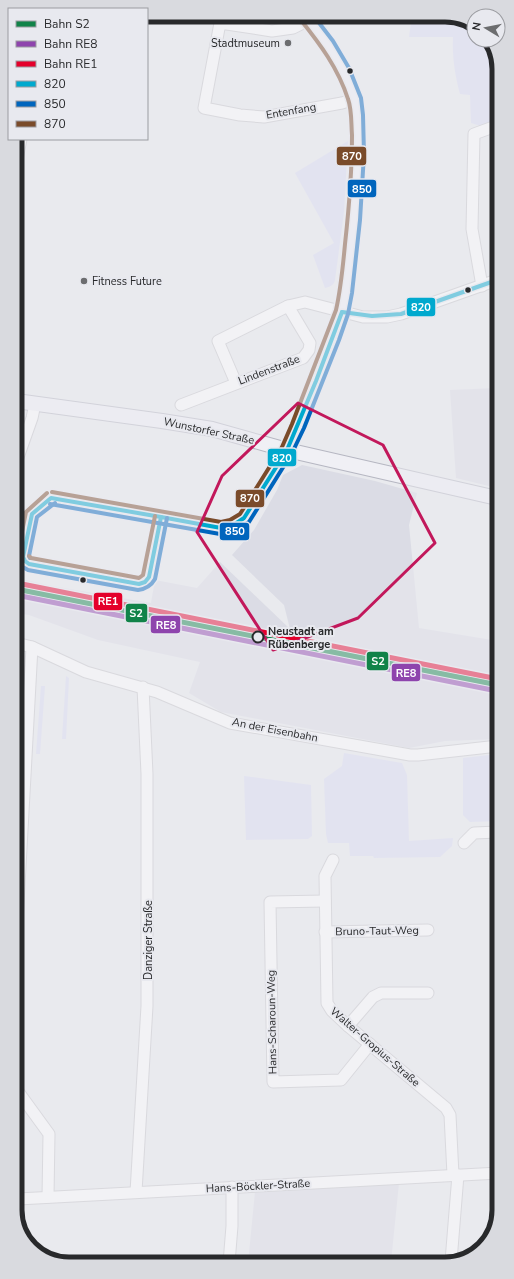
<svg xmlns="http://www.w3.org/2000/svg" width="514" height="1279" font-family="'Nunito Sans',sans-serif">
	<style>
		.built { fill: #dbdce5 }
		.green { fill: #dadcf2 }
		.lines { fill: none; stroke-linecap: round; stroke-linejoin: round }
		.minor-casing { stroke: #c6c6c9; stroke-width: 13 }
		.major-casing { stroke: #b6b7c2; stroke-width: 16 }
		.minor { stroke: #fcfcfc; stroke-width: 11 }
		.major { stroke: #f0f0f5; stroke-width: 14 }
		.bus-1-casing { stroke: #e8e9ef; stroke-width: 7 }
		.bus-2-casing { stroke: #e8e9ef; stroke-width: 7 }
		.bus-3-casing { stroke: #e8e9ef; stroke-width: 7 }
		.bus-1 { stroke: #00a9ce; stroke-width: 4 }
		.bus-2 { stroke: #0065bd; stroke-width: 4 }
		.bus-3 { stroke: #7a4b2a; stroke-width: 4 }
		.rail-1-casing { stroke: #e8e9ef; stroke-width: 8 }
		.rail-2-casing { stroke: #e8e9ef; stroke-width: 8 }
		.rail-3-casing { stroke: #e8e9ef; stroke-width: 8 }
		.rail-1 { stroke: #118349; stroke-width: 5 }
		.rail-2 { stroke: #8e44ad; stroke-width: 5 }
		.rail-3 { stroke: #e4002b; stroke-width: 5 }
		.marked { fill: none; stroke: #c2185b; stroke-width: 3; stroke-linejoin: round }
		.poi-dot { fill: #6c6d6f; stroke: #e8e9ef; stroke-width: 1.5 }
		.bus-dot { fill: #28292b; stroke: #e8e9ef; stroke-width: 1.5 }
		.stop-dot { fill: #e8e9ef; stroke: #28292b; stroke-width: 2 }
		.labels { text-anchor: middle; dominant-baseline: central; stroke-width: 4; stroke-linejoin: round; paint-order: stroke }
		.poi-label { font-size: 11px; fill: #28292b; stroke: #e8e9ef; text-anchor: end }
		.street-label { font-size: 11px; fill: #28292b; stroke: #e8e9ef }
		.stop-label { font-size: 11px; font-weight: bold; fill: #28292b; stroke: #e8e9ef; text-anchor: start }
		.rim { fill: none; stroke: #28292b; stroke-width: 5 }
		.line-badge { stroke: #e8e9ef; stroke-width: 1.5 }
		.badge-label { font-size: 11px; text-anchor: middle; font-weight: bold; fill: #fff }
	</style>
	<rect width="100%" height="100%" fill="#e9eaee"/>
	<g class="built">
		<path d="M 497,388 L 497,488 L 456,478 L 450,390 Z"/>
		<path d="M 302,465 L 375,481 L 417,493 L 409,525 L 419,628 L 498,641 L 498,739 L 445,741 L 409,748 L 221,712 L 189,693 L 200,662 L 98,640 L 29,615 L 16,613 L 16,578 L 52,586 L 151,603 L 155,580 L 197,588 L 220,562 L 290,629 L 284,605 L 232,555 L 254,530 L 277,490 L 283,475 Z"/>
		<path d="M 399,1183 L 391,1262 L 248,1263 L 255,1192 Z"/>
	</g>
	<g class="green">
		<path d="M 412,15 L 449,15 L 474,25 L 474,40 L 488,40 L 496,52 L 496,122 L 484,127 L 471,123 L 470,95 L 460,94 C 455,75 452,57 453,37 L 409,37 Z"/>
		<path d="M 348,141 L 344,212 L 335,280 C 334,285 330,287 325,288 L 313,255 L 334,243 L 295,173 Z"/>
		<path d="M 66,676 L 69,678 L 66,739 L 62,739 Z"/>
		<path d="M 41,686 L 45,686 L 40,754 L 36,754 Z"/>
		<path d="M 344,753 L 402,763 L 407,775 L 409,841 L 453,838 L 452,846 L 440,857 L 374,858 L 373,856 L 350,856 L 349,843 L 328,843 L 326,834 L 324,779 L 342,766 Z"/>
		<path d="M 498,754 L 498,821 L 470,822 L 463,815 L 463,758 Z"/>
		<path d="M 244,776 L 311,785 L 312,836 L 308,839 L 246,840 Z"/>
	</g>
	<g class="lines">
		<g class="minor-casing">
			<g id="minor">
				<path d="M 309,20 L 293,28 L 272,31 L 220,23 L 204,108 L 240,115 L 264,117 L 342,103 L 355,99"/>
				<path d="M 15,170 L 21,139"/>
				<path d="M 482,286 L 472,229 L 474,134 L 496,126"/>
				<path d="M 236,383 L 218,341 L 288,306 L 305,302 L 363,317 L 387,317 L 401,314 L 497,280"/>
				<path d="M 181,405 L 303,358 L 309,350 L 310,343 L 288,306"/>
				<path d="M 16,463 L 32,418 L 35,404"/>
				<path d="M 185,522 L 221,528 L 229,527 L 241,521 L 255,502 L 287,450"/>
				<path d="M 16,643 L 32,647 L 86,672 L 157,692 L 230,723 L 410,755 L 418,755 L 498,746"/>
				<path d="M 464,843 L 474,833 L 498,832"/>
				<path d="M 333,860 L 325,876 L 327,1003 L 332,1011 L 348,1026 L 446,1108 L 450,1115 L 453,1175"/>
				<path d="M 325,901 L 270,902 L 273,1082 L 341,1080 L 370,1044"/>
				<path d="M 17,922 L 32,647"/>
				<path d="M 325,932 L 428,930"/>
				<path d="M 348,1026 L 373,997 L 381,993 L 428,993"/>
				<path d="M 17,1090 L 49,1134 L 48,1197"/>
				<path d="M 136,1192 L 147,1006 L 147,774 L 143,687"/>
				<path d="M 18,1199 L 499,1173"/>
				<path d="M 451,1261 L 458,1175"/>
				<path d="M 229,1263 L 232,1226 L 232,1187"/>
			</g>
		</g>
		<g class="major-casing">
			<g id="major">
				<path d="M 16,401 L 162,421 L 212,429 L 287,450 L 497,498"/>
				<path d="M 287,450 L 316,381 L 342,312 L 352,234 L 358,154 L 357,115 L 355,99 L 344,71 L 328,45 L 305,15"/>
			</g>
		</g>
		<use href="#minor" class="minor"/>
		<use href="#major" class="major"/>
		<g class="bus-1-casing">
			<g id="bus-1">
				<path d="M 342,312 L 372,316 L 401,314 L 497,280"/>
				<path d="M 51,498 L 161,517 L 149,577 L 145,582 L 139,584 L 29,564 L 25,561 L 23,557 L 32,514 Z"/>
				<path d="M 161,517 L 221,528 L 232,526 L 244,518 L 287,450 L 316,381 L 342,312"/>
			</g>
		</g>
		<g class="bus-2-casing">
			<g id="bus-2">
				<path d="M 50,504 L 220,534 L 234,532 L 249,522 L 292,453 L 304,428 L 339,340 L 348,314 L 352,293 L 360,220 L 364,154 L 363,115 L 361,98 L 349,68 L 333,41 L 313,15"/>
				<path d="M 30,558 L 29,556 L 37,517 L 55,503"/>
				<path d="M 21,566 L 28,570 L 138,590 C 146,589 151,586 155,579 L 167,518"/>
			</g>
		</g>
		<g class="bus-3-casing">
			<g id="bus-3">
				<path d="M 52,492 L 221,522 L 230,520 L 240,514 L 282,447 L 292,424 L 336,310 C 341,288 343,266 345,244 C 349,208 352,171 352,135 C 351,123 352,110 348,99 C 338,68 320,44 300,19"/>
				<path d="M 29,556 L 31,558 L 139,578 L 143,575 L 155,516"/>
				<path d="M 20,564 L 17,556 L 26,512 L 47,493"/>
			</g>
		</g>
		<use href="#bus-1" class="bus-1"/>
		<use href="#bus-2" class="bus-2"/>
		<use href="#bus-3" class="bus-3"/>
		<g class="rail-1-casing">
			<path id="rail-1" d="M 16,589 L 498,685"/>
		</g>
		<g class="rail-2-casing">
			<path id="rail-2" d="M 16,595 L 497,691"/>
		</g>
		<g class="rail-3-casing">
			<path id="rail-3" d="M 17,583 L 498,679"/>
		</g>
		<use href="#rail-1" class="rail-1"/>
		<use href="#rail-2" class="rail-2"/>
		<use href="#rail-3" class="rail-3"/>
	</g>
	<path d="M0 0H514V1279H0ZM 298,403 L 383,445 L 435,543 L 358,618 L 273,650 L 197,532 L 222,476 Z" fill="#e9eaee" fill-opacity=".55" fill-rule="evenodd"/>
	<path class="marked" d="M 298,403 L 383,445 L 435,543 L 358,618 L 273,650 L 197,532 L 222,476 Z"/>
	<g class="poi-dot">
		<circle cx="288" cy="43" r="4"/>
		<circle cx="84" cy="281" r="4"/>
	</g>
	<g class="bus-dot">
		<circle cx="350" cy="71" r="3.5"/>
		<circle cx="468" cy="290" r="3.5"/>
		<circle cx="83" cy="580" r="3.5"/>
	</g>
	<circle class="stop-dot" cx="258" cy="637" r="5.5"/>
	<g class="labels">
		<g class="poi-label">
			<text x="280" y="43">Stadtmuseum</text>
			<text x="92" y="281" text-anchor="start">Fitness Future</text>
		</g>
		<g class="street-label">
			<text transform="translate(291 111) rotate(-10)">Entenfang</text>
			<text transform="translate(269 370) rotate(-21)">Lindenstraße</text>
			<text transform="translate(209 431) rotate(12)">Wunstorfer Straße</text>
			<text transform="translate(275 730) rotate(11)">An der Eisenbahn</text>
			<text transform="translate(377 931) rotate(-1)">Bruno-Taut-Weg</text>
			<text transform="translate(148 940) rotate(-90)">Danziger Straße</text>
			<text transform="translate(272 1022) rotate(-91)">Hans-Scharoun-Weg</text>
			<text transform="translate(375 1047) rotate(41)">Walter-Gropius-Straße</text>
			<text transform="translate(258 1186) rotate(-3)">Hans-Böckler-Straße</text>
		</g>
		<g class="stop-label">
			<text x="268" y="631">Neustadt am<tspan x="268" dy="13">Rübenberge</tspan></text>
		</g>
	</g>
	<path d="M0 0H514V1279H0ZM69 22H445A47 47 0 0 1 492 69V1210A47 47 0 0 1 445 1257H69A47 47 0 0 1 22 1210V69A47 47 0 0 1 69 22Z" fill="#d9dadf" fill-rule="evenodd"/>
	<path class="rim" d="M69 22H445A47 47 0 0 1 492 69V1210A47 47 0 0 1 445 1257H69A47 47 0 0 1 22 1210V69A47 47 0 0 1 69 22Z"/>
	<g class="line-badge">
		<rect x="336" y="146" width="31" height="20" rx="4" fill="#7a4b2a"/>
		<rect x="347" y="179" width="30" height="19" rx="4" fill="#0065bd"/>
		<rect x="406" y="297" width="30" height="20" rx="4" fill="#00a9ce"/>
		<rect x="267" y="448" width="30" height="19" rx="4" fill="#00a9ce"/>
		<rect x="235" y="489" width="30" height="19" rx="4" fill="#7a4b2a"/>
		<rect x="219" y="522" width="31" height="19" rx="4" fill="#0065bd"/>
		<rect x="93" y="592" width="30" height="19" rx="4" fill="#e4002b"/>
		<rect x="125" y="603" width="23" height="20" rx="4" fill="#118349"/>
		<rect x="150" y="615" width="31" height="19" rx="4" fill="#8e44ad"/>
		<rect x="366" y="651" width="23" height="20" rx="4" fill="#118349"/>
		<rect x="391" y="663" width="30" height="19" rx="4" fill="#8e44ad"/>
	</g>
	<g class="badge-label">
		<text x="352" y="160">870</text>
		<text x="362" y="193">850</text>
		<text x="421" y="311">820</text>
		<text x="282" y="462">820</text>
		<text x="250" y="502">870</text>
		<text x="235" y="535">850</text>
		<text x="108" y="605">RE1</text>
		<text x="136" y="617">S2</text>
		<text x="166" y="629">RE8</text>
		<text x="378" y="665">S2</text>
		<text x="406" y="677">RE8</text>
	</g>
	<rect x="8" y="8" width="140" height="132" fill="#e8e9ef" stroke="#9b9ca1"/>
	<rect x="16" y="21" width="20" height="6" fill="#118349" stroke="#9b9ca1"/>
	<text x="44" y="28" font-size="12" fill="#28292b">Bahn S2</text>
	<rect x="16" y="41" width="20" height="6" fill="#8e44ad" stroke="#9b9ca1"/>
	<text x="44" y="48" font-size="12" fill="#28292b">Bahn RE8</text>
	<rect x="16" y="61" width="20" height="6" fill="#e4002b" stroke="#9b9ca1"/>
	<text x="44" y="68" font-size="12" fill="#28292b">Bahn RE1</text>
	<rect x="16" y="81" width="20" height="6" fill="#00a9ce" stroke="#9b9ca1"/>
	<text x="44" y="88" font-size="12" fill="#28292b">820</text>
	<rect x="16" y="101" width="20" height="6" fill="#0065bd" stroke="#9b9ca1"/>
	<text x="44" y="108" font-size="12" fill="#28292b">850</text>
	<rect x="16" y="121" width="20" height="6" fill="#7a4b2a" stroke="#9b9ca1"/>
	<text x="44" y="128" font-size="12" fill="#28292b">870</text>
	<g transform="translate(486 28) rotate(280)"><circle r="19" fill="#e8e9ef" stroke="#9b9ca1"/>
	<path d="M0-3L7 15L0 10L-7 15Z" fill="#6c6d6f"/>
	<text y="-6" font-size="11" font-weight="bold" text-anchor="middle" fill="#28292b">N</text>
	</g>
</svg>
